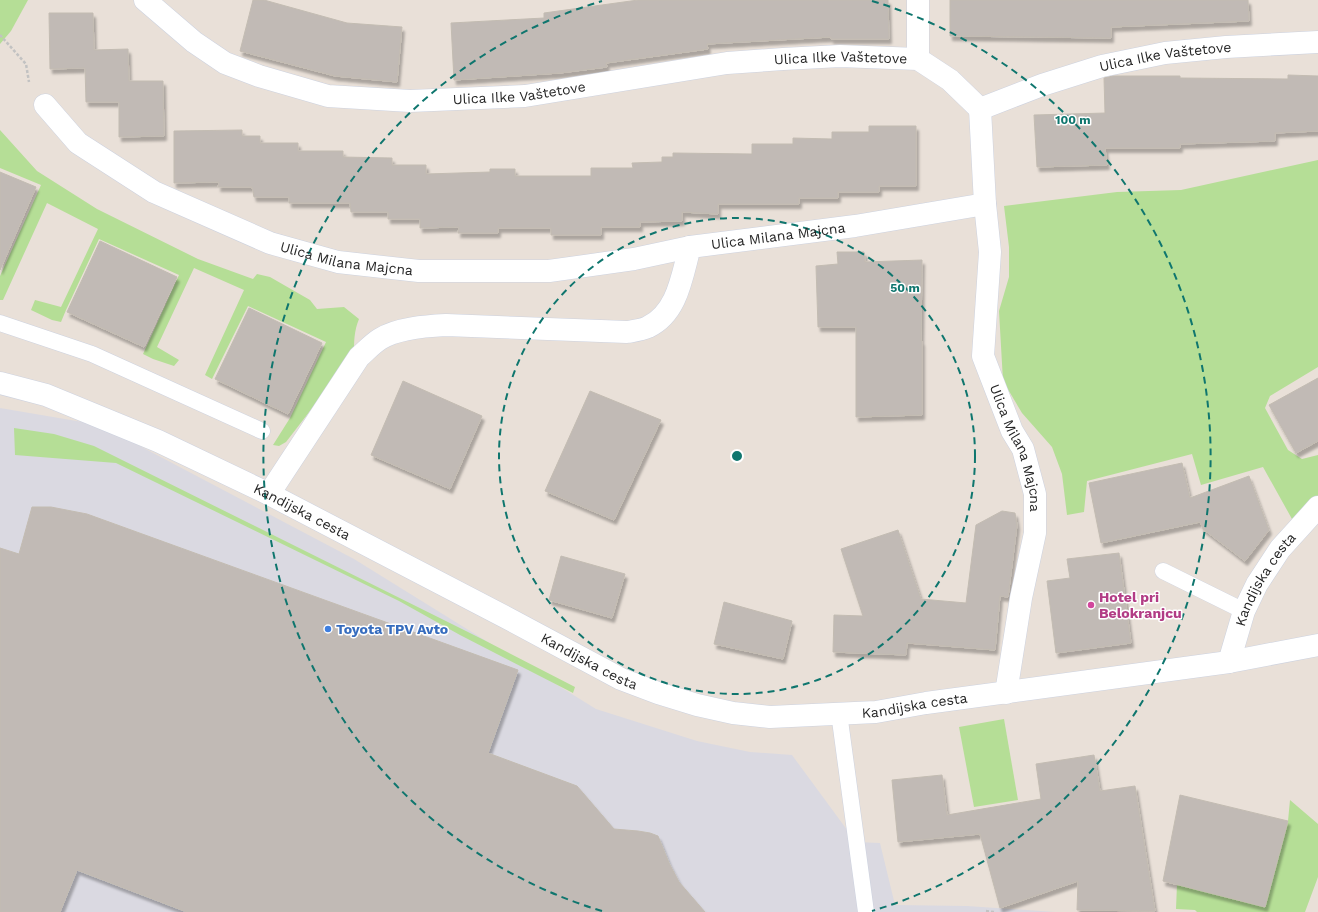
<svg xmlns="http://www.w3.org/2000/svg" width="1318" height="912" font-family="'Work Sans',sans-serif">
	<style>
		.industrial { fill: #dad9e1 }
		.green { fill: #b5de96 }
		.building { fill: #c1bab5; stroke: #c3bcb2; filter: url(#shadow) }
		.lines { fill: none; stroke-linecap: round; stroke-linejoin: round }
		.service-casing { stroke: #cdd2df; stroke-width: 17 }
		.minor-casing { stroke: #cdd2df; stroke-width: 23 }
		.secondary-casing { stroke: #cdd2df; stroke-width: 23 }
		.path { stroke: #c2c2c2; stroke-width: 2.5; stroke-dasharray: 3 2; stroke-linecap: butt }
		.service { stroke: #fff; stroke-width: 16 }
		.minor { stroke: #fff; stroke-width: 22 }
		.secondary { stroke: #fff; stroke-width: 22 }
		.ring { fill: none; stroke: #0f766e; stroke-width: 2; stroke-dasharray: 7 5 }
		.hotel-dot { fill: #d1479c; stroke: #fff; stroke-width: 1.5 }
		.shop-dot { fill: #3f7fe0; stroke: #fff; stroke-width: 1.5 }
		.labels { text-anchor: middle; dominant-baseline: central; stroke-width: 3; stroke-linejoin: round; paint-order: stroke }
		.street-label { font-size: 14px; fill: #262626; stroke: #fff }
		.hotel-label { font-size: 14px; font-weight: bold; fill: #b23c85; stroke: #fff; text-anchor: start }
		.shop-label { font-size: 14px; font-weight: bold; fill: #366cbe; stroke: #fff; text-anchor: start }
		.centre { fill: #0f766e; stroke: #fff; stroke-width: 2 }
		.ring-label { font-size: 12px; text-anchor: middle; font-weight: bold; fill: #0f766e; stroke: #fff; stroke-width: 3; stroke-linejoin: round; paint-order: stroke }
	</style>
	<defs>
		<filter id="shadow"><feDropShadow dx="2.5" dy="4.5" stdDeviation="1" flood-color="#0004"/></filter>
	</defs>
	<rect width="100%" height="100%" fill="#e9e0d8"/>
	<path class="industrial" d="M 0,408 L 100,425 L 354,559 L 596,709 L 697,741 L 750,752 L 792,755 L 856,842 L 880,843 L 895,905 L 967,906 L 1055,912 L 0,912 Z"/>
	<g class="green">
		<path d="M 0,0 L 28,0 L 11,31 L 0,44 Z"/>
		<path d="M 0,130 L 37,171 L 97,209 L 198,259 L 253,279 L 257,274 L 270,277 L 310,300 L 317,309 L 344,307 L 359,319 C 354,331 354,342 354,354 L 286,442 L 279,446 L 273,445 L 290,418 L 326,342 L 248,306 L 212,379 L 205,375 L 244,290 L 194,268 L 157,347 L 179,360 L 174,366 L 153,359 L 143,354 L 179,275 L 99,239 L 66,310 L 61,322 L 52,320 L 31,310 L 35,300 L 61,307 L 98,229 L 47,203 L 3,300 L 0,300 L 0,276 L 41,185 L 0,168 Z"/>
		<path d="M 1318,160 L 1318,367 L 1270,396 L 1265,408 L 1288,450 L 1302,459 L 1318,455 L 1318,497 L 1292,519 L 1263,467 L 1201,485 L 1192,454 L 1087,481 L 1084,512 L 1067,515 L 1062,474 L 1052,447 L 1022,413 L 1003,381 L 999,311 L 1009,277 L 1009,247 L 1004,206 L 1117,192 L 1181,190 Z"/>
		<path d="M 14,428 L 54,434 L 94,446 L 482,639 L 575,687 L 573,693 L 460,635 L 399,601 L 116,463 L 15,455 Z"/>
		<path d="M 1004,719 L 1018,800 L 974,807 L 959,727 Z"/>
		<path d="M 1290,800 L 1318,824 L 1318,877 L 1305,912 L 1197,912 L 1195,910 L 1176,909 L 1177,884 L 1265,907 L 1288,821 Z"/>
	</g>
	<g class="building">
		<path d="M 253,0 L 264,0 L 347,23 L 402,27 L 397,82 L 335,76 L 240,51 Z"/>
		<path d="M 638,0 L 888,0 L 889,39 L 831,39 L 831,37 L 707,44 L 708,49 L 606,63 L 607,67 L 560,73 L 454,80 L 451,23 L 544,18 L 544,13 Z"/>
		<path d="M 950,0 L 1248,0 L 1249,21 L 1111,27 L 1111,38 L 950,36 Z"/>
		<path d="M 49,13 L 93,13 L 94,50 L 128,49 L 129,81 L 163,81 L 164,136 L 119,137 L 119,102 L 86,102 L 85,68 L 50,69 Z"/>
		<path d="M 1288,75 L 1318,76 L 1318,131 L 1275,133 L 1275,141 L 1180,144 L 1180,148 L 1105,148 L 1107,165 L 1037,167 L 1034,115 L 1105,113 L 1104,78 L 1113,76 L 1180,76 L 1180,78 L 1288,79 Z"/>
		<path d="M 869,126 L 916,126 L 916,186 L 879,186 L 879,192 L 838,192 L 838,198 L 799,198 L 799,204 L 718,204 L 718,214 L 682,212 L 682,221 L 640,222 L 640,227 L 601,227 L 601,235 L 551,235 L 551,228 L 498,228 L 498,233 L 458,233 L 459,227 L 420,228 L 420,219 L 388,219 L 388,212 L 351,212 L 350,203 L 289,203 L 289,197 L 254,197 L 252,187 L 218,187 L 219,182 L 174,183 L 174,131 L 242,130 L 242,136 L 260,136 L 260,143 L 298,143 L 298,151 L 343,151 L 343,157 L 392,158 L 392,165 L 426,165 L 426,174 L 490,172 L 490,169 L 515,169 L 515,176 L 591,176 L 591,168 L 633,168 L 632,163 L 662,162 L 662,157 L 673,157 L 673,153 L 752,154 L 752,144 L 793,144 L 793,138 L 832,139 L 832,132 L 869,132 Z"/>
		<path d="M 0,172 L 36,187 L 0,270 Z"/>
		<path d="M 100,241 L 177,277 L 144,347 L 67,312 Z"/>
		<path d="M 837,252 L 864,252 L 865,262 L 922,260 L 921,341 L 922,341 L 922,415 L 856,417 L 856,327 L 818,327 L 816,266 L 838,264 Z"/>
		<path d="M 249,308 L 322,343 L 288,414 L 215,379 Z"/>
		<path d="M 1318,378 L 1318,441 L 1296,453 L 1269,405 Z"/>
		<path d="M 403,381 L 482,416 L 450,489 L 371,455 Z"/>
		<path d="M 590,391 L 661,420 L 614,520 L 545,491 Z"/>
		<path d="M 1182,463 L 1190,498 L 1249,476 L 1269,530 L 1245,561 L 1203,529 L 1200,522 L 1101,543 L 1089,483 Z"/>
		<path d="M 32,507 L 51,507 L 87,514 L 518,670 L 488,753 L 577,786 L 614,829 L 638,831 L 650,833 L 658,836 L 669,863 L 679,882 L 705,912 L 187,912 L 77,870 L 60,912 L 0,912 L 0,548 L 19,554 Z"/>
		<path d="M 1002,511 L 1015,513 L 1017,525 L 1008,597 L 1000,596 L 995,650 L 907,643 L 906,655 L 833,652 L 834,615 L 863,616 L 841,549 L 898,530 L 921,599 L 966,603 L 976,525 Z"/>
		<path d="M 1119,553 L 1131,643 L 1056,653 L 1047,581 L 1070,578 L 1067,559 Z"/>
		<path d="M 561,556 L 625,574 L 612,618 L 549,600 Z"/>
		<path d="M 724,602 L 792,621 L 783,659 L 714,644 Z"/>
		<path d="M 1094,755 L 1100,791 L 1135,786 L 1155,911 L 1077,910 L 1078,881 L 1000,908 L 980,834 L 898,842 L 892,780 L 942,775 L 947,815 L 1041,799 L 1036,764 Z"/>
		<path d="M 1180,795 L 1288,821 L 1265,907 L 1163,881 Z"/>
	</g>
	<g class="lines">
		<g class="service-casing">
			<g id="service">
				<path d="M 0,323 L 92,354 L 262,431"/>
				<path d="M 1163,571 L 1244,611"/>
				<path d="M 839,713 L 866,912"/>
			</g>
		</g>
		<g class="minor-casing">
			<g id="minor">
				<path id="s1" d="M 145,0 L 194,42 L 225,63 L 259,76 L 328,96 L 410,101 L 525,96 L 727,63 L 783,59 L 840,56 L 918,59 L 950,80 L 980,109 L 1042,85 L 1102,66 L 1165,53 L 1226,47 L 1318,42"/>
				<path d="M 918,0 L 918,59"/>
				<path id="s2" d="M 45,105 L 78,143 L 154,192 L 270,243 L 338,262 L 419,271 L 549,271 L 634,259 L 690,247"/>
				<path id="s3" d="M 980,109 L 985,204 L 990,252 L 983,356 L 1012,431 L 1023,449 L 1035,494 L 1035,533 L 1021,598 L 1006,693"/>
				<path id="s4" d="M 269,494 L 359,357 C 366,351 372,344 380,339 C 397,328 426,326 446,325 L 627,332 C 633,331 642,330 648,327 C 678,313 682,275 690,247 L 855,226 L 985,204"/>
				<path id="s5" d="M 1229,662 L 1244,611 L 1257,584 L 1280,549 L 1318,507"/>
			</g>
		</g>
		<g class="secondary-casing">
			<g id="secondary">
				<path id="s6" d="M 0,383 L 46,395 L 158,441 L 269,494 L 509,619 L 621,679 L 658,693 L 697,705 L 733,713 L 770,717 L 876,712 L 926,703 L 1229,662 L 1318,645"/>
			</g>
		</g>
		<g class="path">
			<path d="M 0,35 L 26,64 L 29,82"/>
			<path d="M 986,911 L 994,912"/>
		</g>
		<use href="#service" class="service"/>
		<use href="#minor" class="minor"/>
		<use href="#secondary" class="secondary"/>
	</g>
	<g class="ring">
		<circle cx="737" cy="456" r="238"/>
		<path d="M602 911A475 475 0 0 1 602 1M872 1A475 475 0 0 1 872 911"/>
	</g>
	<circle class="hotel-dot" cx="1091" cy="605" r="4"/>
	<circle class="shop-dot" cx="328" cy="629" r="4"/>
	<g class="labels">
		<g class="street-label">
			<text stroke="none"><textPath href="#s1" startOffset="1077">Ulica Ilke Vaštetove</textPath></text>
			<text stroke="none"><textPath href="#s1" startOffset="726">Ulica Ilke Vaštetove</textPath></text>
			<text stroke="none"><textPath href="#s1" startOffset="402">Ulica Ilke Vaštetove</textPath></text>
			<text stroke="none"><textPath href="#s4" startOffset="645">Ulica Milana Majcna</textPath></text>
			<text stroke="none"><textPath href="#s2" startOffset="346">Ulica Milana Majcna</textPath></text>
			<text stroke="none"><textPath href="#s3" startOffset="346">Ulica Milana Majcna</textPath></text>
			<text stroke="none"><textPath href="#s6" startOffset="329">Kandijska cesta</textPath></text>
			<text stroke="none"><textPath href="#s5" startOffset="91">Kandijska cesta</textPath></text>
			<text stroke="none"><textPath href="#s6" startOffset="653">Kandijska cesta</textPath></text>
			<text stroke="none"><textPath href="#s6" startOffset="989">Kandijska cesta</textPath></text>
		</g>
		<g class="hotel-label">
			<text x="1099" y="597">Hotel pri<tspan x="1099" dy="16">Belokranjcu</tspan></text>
		</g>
		<g class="shop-label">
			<text x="336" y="629">Toyota TPV Avto</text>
		</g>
	</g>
	<circle cx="737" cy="456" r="6" class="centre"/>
	<g class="ring-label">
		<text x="1073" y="124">100 m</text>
		<text x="905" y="292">50 m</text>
	</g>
</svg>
